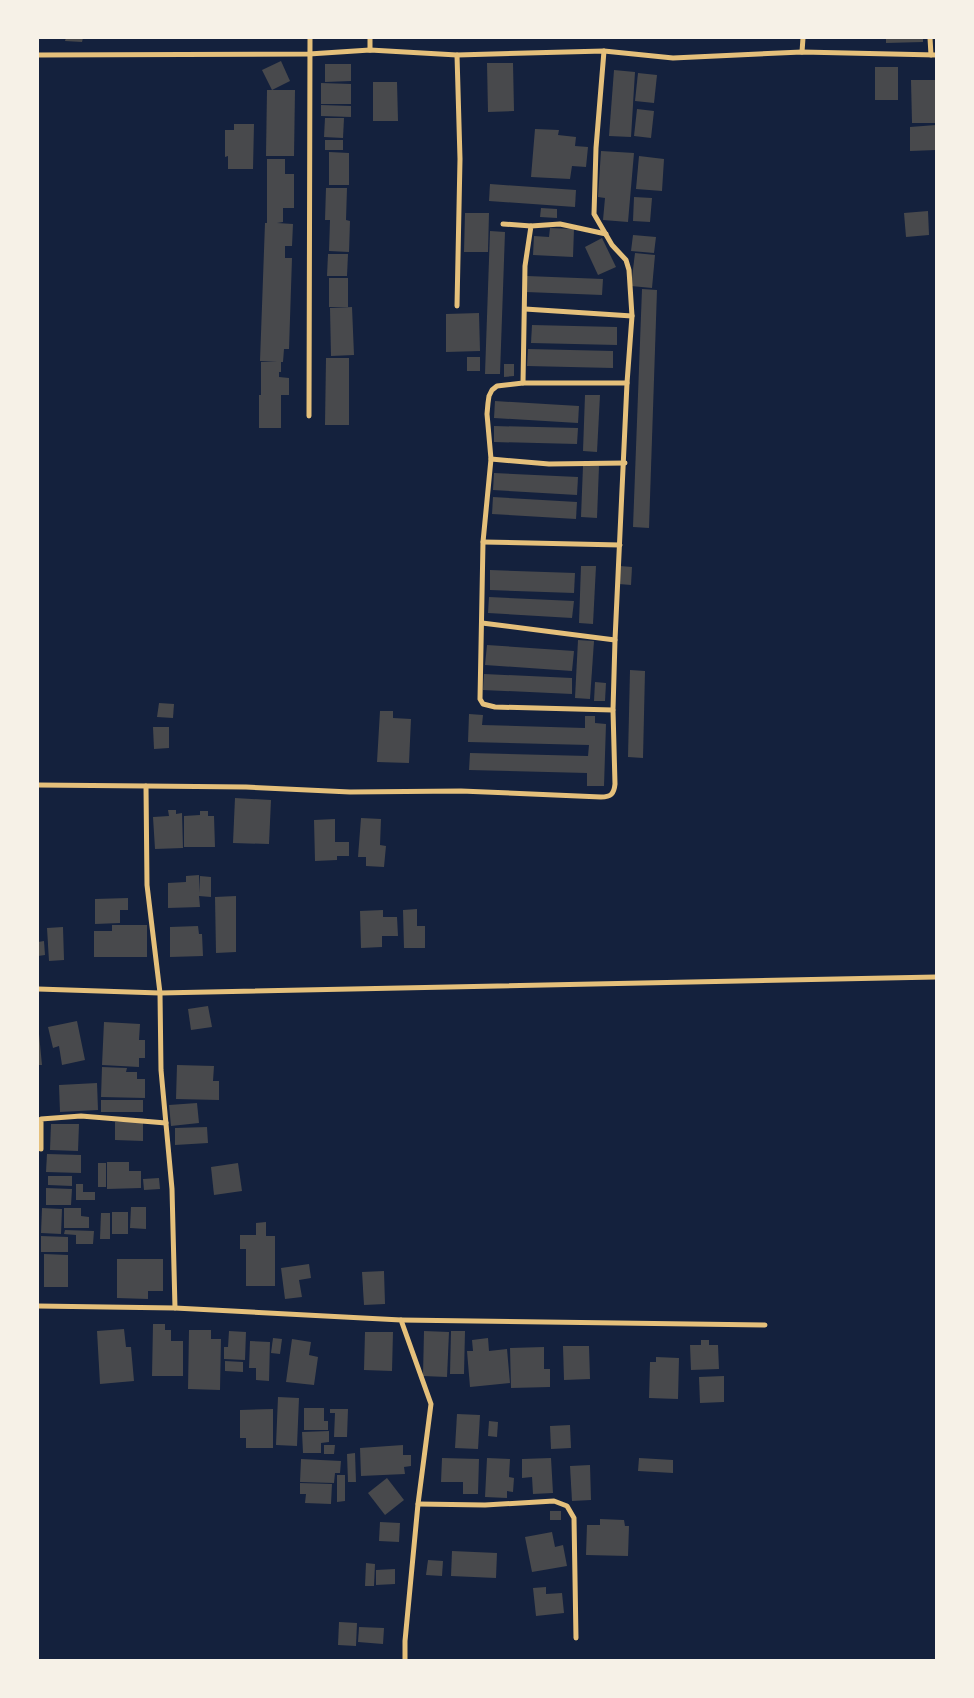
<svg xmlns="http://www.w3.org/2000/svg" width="974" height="1698" font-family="'Golos Text',sans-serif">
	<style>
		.building { fill: #48494c }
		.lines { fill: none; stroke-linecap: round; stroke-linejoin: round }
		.minor { stroke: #e5c07b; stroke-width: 5 }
	</style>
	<rect width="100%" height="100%" fill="#14213d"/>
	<g class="building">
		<path d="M 66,38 L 83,38 L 82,42 L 65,41 Z"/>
		<path d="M 886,38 L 923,38 L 923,42 L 886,43 Z"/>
		<path d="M 281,61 L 290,81 L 272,90 L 262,70 Z"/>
		<path d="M 487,63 L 513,63 L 514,111 L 488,112 Z"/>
		<path d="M 325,64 L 351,64 L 351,81 L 325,82 Z"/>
		<rect x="875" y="67" width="23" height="33"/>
		<path d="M 614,70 L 635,72 L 631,137 L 609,136 Z"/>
		<path d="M 638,73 L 657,75 L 654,103 L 635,101 Z"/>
		<path d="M 911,80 L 935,80 L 936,123 L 912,123 Z"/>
		<path d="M 373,82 L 397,82 L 398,121 L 373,121 Z"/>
		<path d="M 321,83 L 351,84 L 351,104 L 321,104 Z"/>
		<path d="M 267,90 L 295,90 L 294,156 L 266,156 Z"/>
		<path d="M 321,105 L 351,106 L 351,117 L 321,116 Z"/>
		<path d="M 637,109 L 654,111 L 651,138 L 634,136 Z"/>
		<path d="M 325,118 L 344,118 L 343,138 L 324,137 Z"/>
		<path d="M 234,124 L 254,124 L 253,169 L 228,169 L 228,156 L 225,157 L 225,130 L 234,130 Z"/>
		<path d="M 936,125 L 936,150 L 910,151 L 910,127 Z"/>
		<path d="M 535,129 L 559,130 L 558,135 L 576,137 L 575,146 L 588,147 L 586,167 L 572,166 L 570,179 L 531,177 Z"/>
		<rect x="325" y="140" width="18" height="10"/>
		<path d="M 601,151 L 634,153 L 628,222 L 603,220 L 605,198 L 598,197 Z"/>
		<path d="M 329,152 L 349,153 L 349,185 L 329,185 Z"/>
		<path d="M 639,156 L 664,159 L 662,191 L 636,189 Z"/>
		<path d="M 267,159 L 285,159 L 285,174 L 294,174 L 294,208 L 283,208 L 283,222 L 277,223 L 293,224 L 292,246 L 285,246 L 285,258 L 292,258 L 289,349 L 284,349 L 283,362 L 281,362 L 281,372 L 279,372 L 279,377 L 289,378 L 289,395 L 281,395 L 281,428 L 259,428 L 259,395 L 267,395 L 261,395 L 261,362 L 277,362 L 260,361 L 265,223 L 267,223 Z"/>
		<path d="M 490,184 L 576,190 L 575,207 L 489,201 Z"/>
		<path d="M 326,188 L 347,188 L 346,220 L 350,221 L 349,252 L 329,251 L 330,220 L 325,220 Z"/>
		<path d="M 634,197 L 652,198 L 650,222 L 633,221 Z"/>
		<path d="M 541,208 L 557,209 L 557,218 L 540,217 Z"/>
		<path d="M 928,211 L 929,235 L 906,237 L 904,213 Z"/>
		<path d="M 465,213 L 489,213 L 488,252 L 464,252 Z"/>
		<path d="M 550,228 L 574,229 L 573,257 L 533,255 L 534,236 L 549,237 Z"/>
		<path d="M 490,231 L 505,232 L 500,374 L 485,374 Z"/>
		<path d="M 633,235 L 656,237 L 654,253 L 631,251 Z"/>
		<path d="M 602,238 L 616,267 L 598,275 L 585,247 Z"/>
		<path d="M 635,253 L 655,255 L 652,288 L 631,286 Z"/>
		<path d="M 328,254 L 348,254 L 347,276 L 327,276 Z"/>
		<path d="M 527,276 L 603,279 L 602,295 L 526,292 Z"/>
		<rect x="329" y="278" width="19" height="29"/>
		<path d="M 642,289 L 657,290 L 649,528 L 633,527 Z"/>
		<path d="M 352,307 L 354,355 L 331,356 L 330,308 Z"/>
		<path d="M 479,313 L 480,351 L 446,352 L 446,314 Z"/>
		<path d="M 532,325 L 617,327 L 617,345 L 531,343 Z"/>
		<path d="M 528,349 L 613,351 L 613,368 L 527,366 Z"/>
		<rect x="467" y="357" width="13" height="14"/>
		<path d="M 326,358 L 349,358 L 349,425 L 325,425 Z"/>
		<path d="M 504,364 L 514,364 L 514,376 L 504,377 Z"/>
		<path d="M 585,395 L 600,395 L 597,452 L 583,451 Z"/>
		<path d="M 495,401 L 579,406 L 578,423 L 494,418 Z"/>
		<path d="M 494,426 L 578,428 L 577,444 L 494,442 Z"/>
		<path d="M 583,466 L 599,466 L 597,518 L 581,517 Z"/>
		<path d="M 494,473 L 578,477 L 577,495 L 493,490 Z"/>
		<path d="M 493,497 L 577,502 L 576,519 L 492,514 Z"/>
		<path d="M 581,566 L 596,566 L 593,624 L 579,623 Z"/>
		<path d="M 620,566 L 632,567 L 631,585 L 619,584 Z"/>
		<path d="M 490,570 L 575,573 L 574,593 L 490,590 Z"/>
		<path d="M 489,597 L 574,601 L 572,618 L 488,613 Z"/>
		<path d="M 578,640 L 594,641 L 590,699 L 575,698 Z"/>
		<path d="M 487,645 L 574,651 L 572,671 L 485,665 Z"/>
		<path d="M 630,670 L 645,671 L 643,758 L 628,757 Z"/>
		<path d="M 484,674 L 572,678 L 572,694 L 483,690 Z"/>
		<path d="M 595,682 L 606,683 L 605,701 L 594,701 Z"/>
		<path d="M 159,703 L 174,704 L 173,718 L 157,717 Z"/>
		<path d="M 380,711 L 393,711 L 393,718 L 411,719 L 409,763 L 377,762 Z"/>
		<path d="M 469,714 L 483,715 L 482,725 L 585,728 L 585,716 L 595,716 L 595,723 L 606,724 L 604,786 L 587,786 L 587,773 L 469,770 L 470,753 L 588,756 L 589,745 L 468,742 Z"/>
		<path d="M 153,727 L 169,727 L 169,748 L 154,749 Z"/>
		<path d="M 235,798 L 271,800 L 269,844 L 233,843 Z"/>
		<path d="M 168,810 L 176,810 L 176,814 L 182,813 L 183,848 L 155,849 L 153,817 L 169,816 Z"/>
		<path d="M 200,811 L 208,811 L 208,816 L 214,816 L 215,847 L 184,847 L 184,816 L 200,815 Z"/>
		<path d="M 361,818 L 381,819 L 380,845 L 386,846 L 384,867 L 366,866 L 366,857 L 358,857 Z"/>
		<path d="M 335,819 L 335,842 L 349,842 L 349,856 L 337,856 L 337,860 L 315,861 L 314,820 Z"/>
		<path d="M 199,875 L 199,893 L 200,876 L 211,877 L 211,897 L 199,896 L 200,907 L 168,908 L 168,883 L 186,882 L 186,876 Z"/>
		<path d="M 236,896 L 236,952 L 216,953 L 215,897 Z"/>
		<path d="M 128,898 L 128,910 L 120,910 L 120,923 L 95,924 L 95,899 Z"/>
		<path d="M 417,909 L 417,926 L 425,926 L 425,948 L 404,948 L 403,910 Z"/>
		<path d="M 383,910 L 383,917 L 397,917 L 398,936 L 382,936 L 382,947 L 361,948 L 360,911 Z"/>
		<path d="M 112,925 L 147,925 L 147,957 L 94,957 L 94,931 L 112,931 Z"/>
		<path d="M 198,926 L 199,934 L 202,934 L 203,956 L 170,957 L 170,927 Z"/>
		<path d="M 63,927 L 64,960 L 49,961 L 47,928 Z"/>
		<path d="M 44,941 L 45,955 L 38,956 L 38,942 Z"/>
		<path d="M 208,1006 L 212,1027 L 191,1030 L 188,1009 Z"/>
		<path d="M 77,1021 L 85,1060 L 62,1065 L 59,1046 L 53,1048 L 48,1027 Z"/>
		<path d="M 104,1022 L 140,1024 L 139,1040 L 145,1040 L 145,1058 L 139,1058 L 139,1067 L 102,1065 Z"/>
		<path d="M 38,1034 L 39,1034 L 42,1065 L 38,1065 Z"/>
		<path d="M 177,1065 L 214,1066 L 213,1081 L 219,1081 L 219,1100 L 176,1099 Z"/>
		<path d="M 102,1067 L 127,1068 L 126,1072 L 137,1072 L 137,1079 L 145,1079 L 145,1098 L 101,1097 Z"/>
		<path d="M 97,1083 L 98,1110 L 60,1112 L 59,1085 Z"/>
		<rect x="101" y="1100" width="42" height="12"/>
		<path d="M 197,1103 L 199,1123 L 171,1126 L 169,1105 Z"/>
		<path d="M 115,1122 L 143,1122 L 143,1141 L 115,1140 Z"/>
		<path d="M 51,1124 L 79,1124 L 78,1151 L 50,1150 Z"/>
		<path d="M 207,1127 L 208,1143 L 175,1145 L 175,1128 Z"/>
		<path d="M 47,1154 L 81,1155 L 81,1173 L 46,1172 Z"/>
		<path d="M 107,1162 L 129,1162 L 129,1171 L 141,1171 L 141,1188 L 107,1189 Z"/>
		<rect x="98" y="1163" width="8" height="24"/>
		<path d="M 238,1163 L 242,1191 L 214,1195 L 211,1167 Z"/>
		<path d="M 48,1176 L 72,1176 L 72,1186 L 48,1185 Z"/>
		<path d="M 159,1178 L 160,1189 L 144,1190 L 143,1179 Z"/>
		<path d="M 76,1184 L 83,1184 L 83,1192 L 95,1192 L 95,1200 L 76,1200 Z"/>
		<path d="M 46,1188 L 72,1189 L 71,1205 L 46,1205 Z"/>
		<path d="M 131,1207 L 146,1207 L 146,1229 L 130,1228 Z"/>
		<path d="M 42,1208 L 62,1209 L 61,1234 L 41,1233 Z"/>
		<path d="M 64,1208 L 81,1208 L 81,1216 L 89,1217 L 89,1228 L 64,1228 Z"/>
		<rect x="112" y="1212" width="16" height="22"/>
		<path d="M 101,1213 L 110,1213 L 110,1239 L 100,1239 Z"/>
		<path d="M 266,1222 L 266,1236 L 275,1236 L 275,1286 L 246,1286 L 246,1249 L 240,1249 L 240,1235 L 256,1235 L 256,1223 Z"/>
		<path d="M 65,1230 L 94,1231 L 93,1244 L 76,1244 L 76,1235 L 64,1234 Z"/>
		<path d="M 41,1236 L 68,1237 L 68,1252 L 41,1252 Z"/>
		<path d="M 44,1254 L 68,1255 L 68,1287 L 44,1287 Z"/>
		<path d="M 117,1259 L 163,1259 L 163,1291 L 148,1291 L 148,1299 L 117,1298 Z"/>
		<path d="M 309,1264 L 311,1278 L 299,1280 L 302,1297 L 285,1299 L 281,1268 Z"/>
		<path d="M 384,1271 L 385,1304 L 364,1305 L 362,1272 Z"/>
		<path d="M 153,1324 L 165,1324 L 165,1330 L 171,1330 L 171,1341 L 183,1341 L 183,1376 L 152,1376 Z"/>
		<path d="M 124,1329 L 126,1347 L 131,1347 L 134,1381 L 100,1384 L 97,1331 Z"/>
		<path d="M 189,1330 L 211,1330 L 211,1339 L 221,1339 L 220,1390 L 188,1389 Z"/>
		<path d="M 229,1331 L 246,1332 L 245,1360 L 224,1359 L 224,1347 L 228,1347 Z"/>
		<path d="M 424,1331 L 449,1332 L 447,1377 L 423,1376 Z"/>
		<path d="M 451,1331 L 465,1331 L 464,1374 L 450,1374 Z"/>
		<path d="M 365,1332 L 393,1332 L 392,1371 L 364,1370 Z"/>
		<path d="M 273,1338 L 282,1339 L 280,1354 L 271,1353 Z"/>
		<path d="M 488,1338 L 489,1351 L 507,1349 L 510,1383 L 470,1387 L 467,1351 L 473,1351 L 472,1340 Z"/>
		<path d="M 292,1339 L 311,1342 L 309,1355 L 318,1357 L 314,1385 L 286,1382 Z"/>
		<path d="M 701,1340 L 709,1340 L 709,1345 L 718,1345 L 719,1369 L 691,1370 L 690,1345 L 701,1345 Z"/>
		<path d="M 250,1341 L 270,1342 L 269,1381 L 256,1380 L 256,1368 L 249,1368 Z"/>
		<path d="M 563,1346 L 589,1346 L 590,1379 L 564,1380 Z"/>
		<path d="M 544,1347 L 544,1369 L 550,1369 L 550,1387 L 511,1388 L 510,1348 Z"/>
		<path d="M 656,1357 L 679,1358 L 678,1399 L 649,1398 L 650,1362 L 656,1362 Z"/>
		<path d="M 225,1361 L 243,1362 L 243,1372 L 225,1371 Z"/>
		<path d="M 724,1376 L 724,1402 L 700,1403 L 699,1377 Z"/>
		<path d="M 278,1397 L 299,1398 L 297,1446 L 276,1445 Z"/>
		<path d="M 304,1408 L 324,1408 L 324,1421 L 328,1421 L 328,1430 L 304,1430 Z"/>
		<path d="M 273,1409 L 273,1448 L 246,1448 L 246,1438 L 240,1438 L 240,1410 Z"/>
		<path d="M 330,1409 L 348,1409 L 347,1437 L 334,1437 L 335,1413 L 330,1413 Z"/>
		<path d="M 457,1414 L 480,1415 L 478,1449 L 455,1448 Z"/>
		<path d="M 489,1421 L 498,1422 L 497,1437 L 488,1436 Z"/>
		<path d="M 570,1425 L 571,1448 L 551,1449 L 550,1426 Z"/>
		<path d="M 329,1431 L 329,1442 L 321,1443 L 321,1453 L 303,1453 L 302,1432 Z"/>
		<path d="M 324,1445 L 335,1445 L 334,1454 L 324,1454 Z"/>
		<path d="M 403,1445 L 403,1455 L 411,1455 L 411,1466 L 404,1467 L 405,1474 L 361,1476 L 360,1448 Z"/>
		<path d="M 355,1453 L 356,1482 L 348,1482 L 347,1454 Z"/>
		<path d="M 442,1458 L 479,1459 L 478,1494 L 463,1494 L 463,1482 L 441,1482 Z"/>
		<path d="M 487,1458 L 510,1459 L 509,1477 L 514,1478 L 513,1492 L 507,1491 L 507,1498 L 485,1497 Z"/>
		<path d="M 551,1458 L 553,1493 L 533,1494 L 532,1477 L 522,1478 L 522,1459 Z"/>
		<path d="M 639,1458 L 673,1460 L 673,1473 L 638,1471 Z"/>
		<path d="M 301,1459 L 341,1461 L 340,1473 L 335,1473 L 334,1483 L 300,1482 Z"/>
		<path d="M 590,1465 L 591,1500 L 572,1501 L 570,1466 Z"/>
		<path d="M 337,1475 L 345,1475 L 345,1501 L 337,1502 Z"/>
		<path d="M 387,1478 L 404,1500 L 385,1515 L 368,1493 Z"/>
		<path d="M 300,1483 L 332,1484 L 331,1504 L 305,1503 L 306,1494 L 300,1494 Z"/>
		<rect x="550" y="1511" width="11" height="9"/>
		<path d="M 600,1519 L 624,1520 L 625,1526 L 629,1526 L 628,1556 L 586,1555 L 587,1525 L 600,1525 Z"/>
		<path d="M 380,1522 L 400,1523 L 399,1542 L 379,1541 Z"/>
		<path d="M 552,1532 L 555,1547 L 563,1545 L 567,1566 L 532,1572 L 525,1537 Z"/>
		<path d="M 452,1551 L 497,1553 L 496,1578 L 451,1576 Z"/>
		<path d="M 428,1560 L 443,1561 L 442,1576 L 426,1575 Z"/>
		<path d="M 366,1563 L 375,1564 L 374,1586 L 365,1586 Z"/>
		<path d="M 395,1569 L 395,1584 L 376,1585 L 376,1570 Z"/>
		<path d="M 546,1587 L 546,1594 L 562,1593 L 564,1613 L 536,1616 L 533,1588 Z"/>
		<path d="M 339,1622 L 357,1623 L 356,1646 L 338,1645 Z"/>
		<path d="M 359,1627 L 384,1628 L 383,1644 L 358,1642 Z"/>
	</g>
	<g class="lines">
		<g class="minor">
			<path d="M 930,38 L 931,55"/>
			<path d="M 370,50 L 370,38"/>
			<path d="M 802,52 L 803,38"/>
			<path d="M 38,55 L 309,54 L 370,50 L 457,55 L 604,51 L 673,58 L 802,52 L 936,55"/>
			<path d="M 503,224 L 531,226"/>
			<path d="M 457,306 L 460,159 L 457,55"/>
			<path d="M 525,309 L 632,316"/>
			<path d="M 523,383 L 525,266 L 531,226 L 560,224 L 606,234"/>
			<path d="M 309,416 L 310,38"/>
			<path d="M 491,459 L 483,542 L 480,699 L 483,704 L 495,707 L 613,710"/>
			<path d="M 625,463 L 549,464 L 491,459 L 487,414 L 488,403 L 489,396 L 492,390 L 497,386 L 523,383 L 627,383"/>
			<path d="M 483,542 L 620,545"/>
			<path d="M 482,623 L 615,640"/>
			<path d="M 38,785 L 146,786 L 147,885 L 160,993 L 161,1070 L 172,1189 L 175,1308"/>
			<path d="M 146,786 L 246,787 L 350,792 L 461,791 L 601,797 C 611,797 614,794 615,784 L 613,710 L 615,640 L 627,383 L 632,316 L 629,270 L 626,260 L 612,245 L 594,214 L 596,148 L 604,51"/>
			<path d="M 38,989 L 160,993 L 936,977"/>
			<path d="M 41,1149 L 41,1119 L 81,1116 L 166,1123"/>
			<path d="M 38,1306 L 175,1308 L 401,1320 L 431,1404 L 418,1504 L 405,1641 L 405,1660"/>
			<path d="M 401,1320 L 765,1325"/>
			<path d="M 418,1504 L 485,1505 L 554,1501 L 567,1506 L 574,1518 L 576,1638"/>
		</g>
	</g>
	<rect width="974" height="1698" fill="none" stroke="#f6f1e7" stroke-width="78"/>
</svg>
